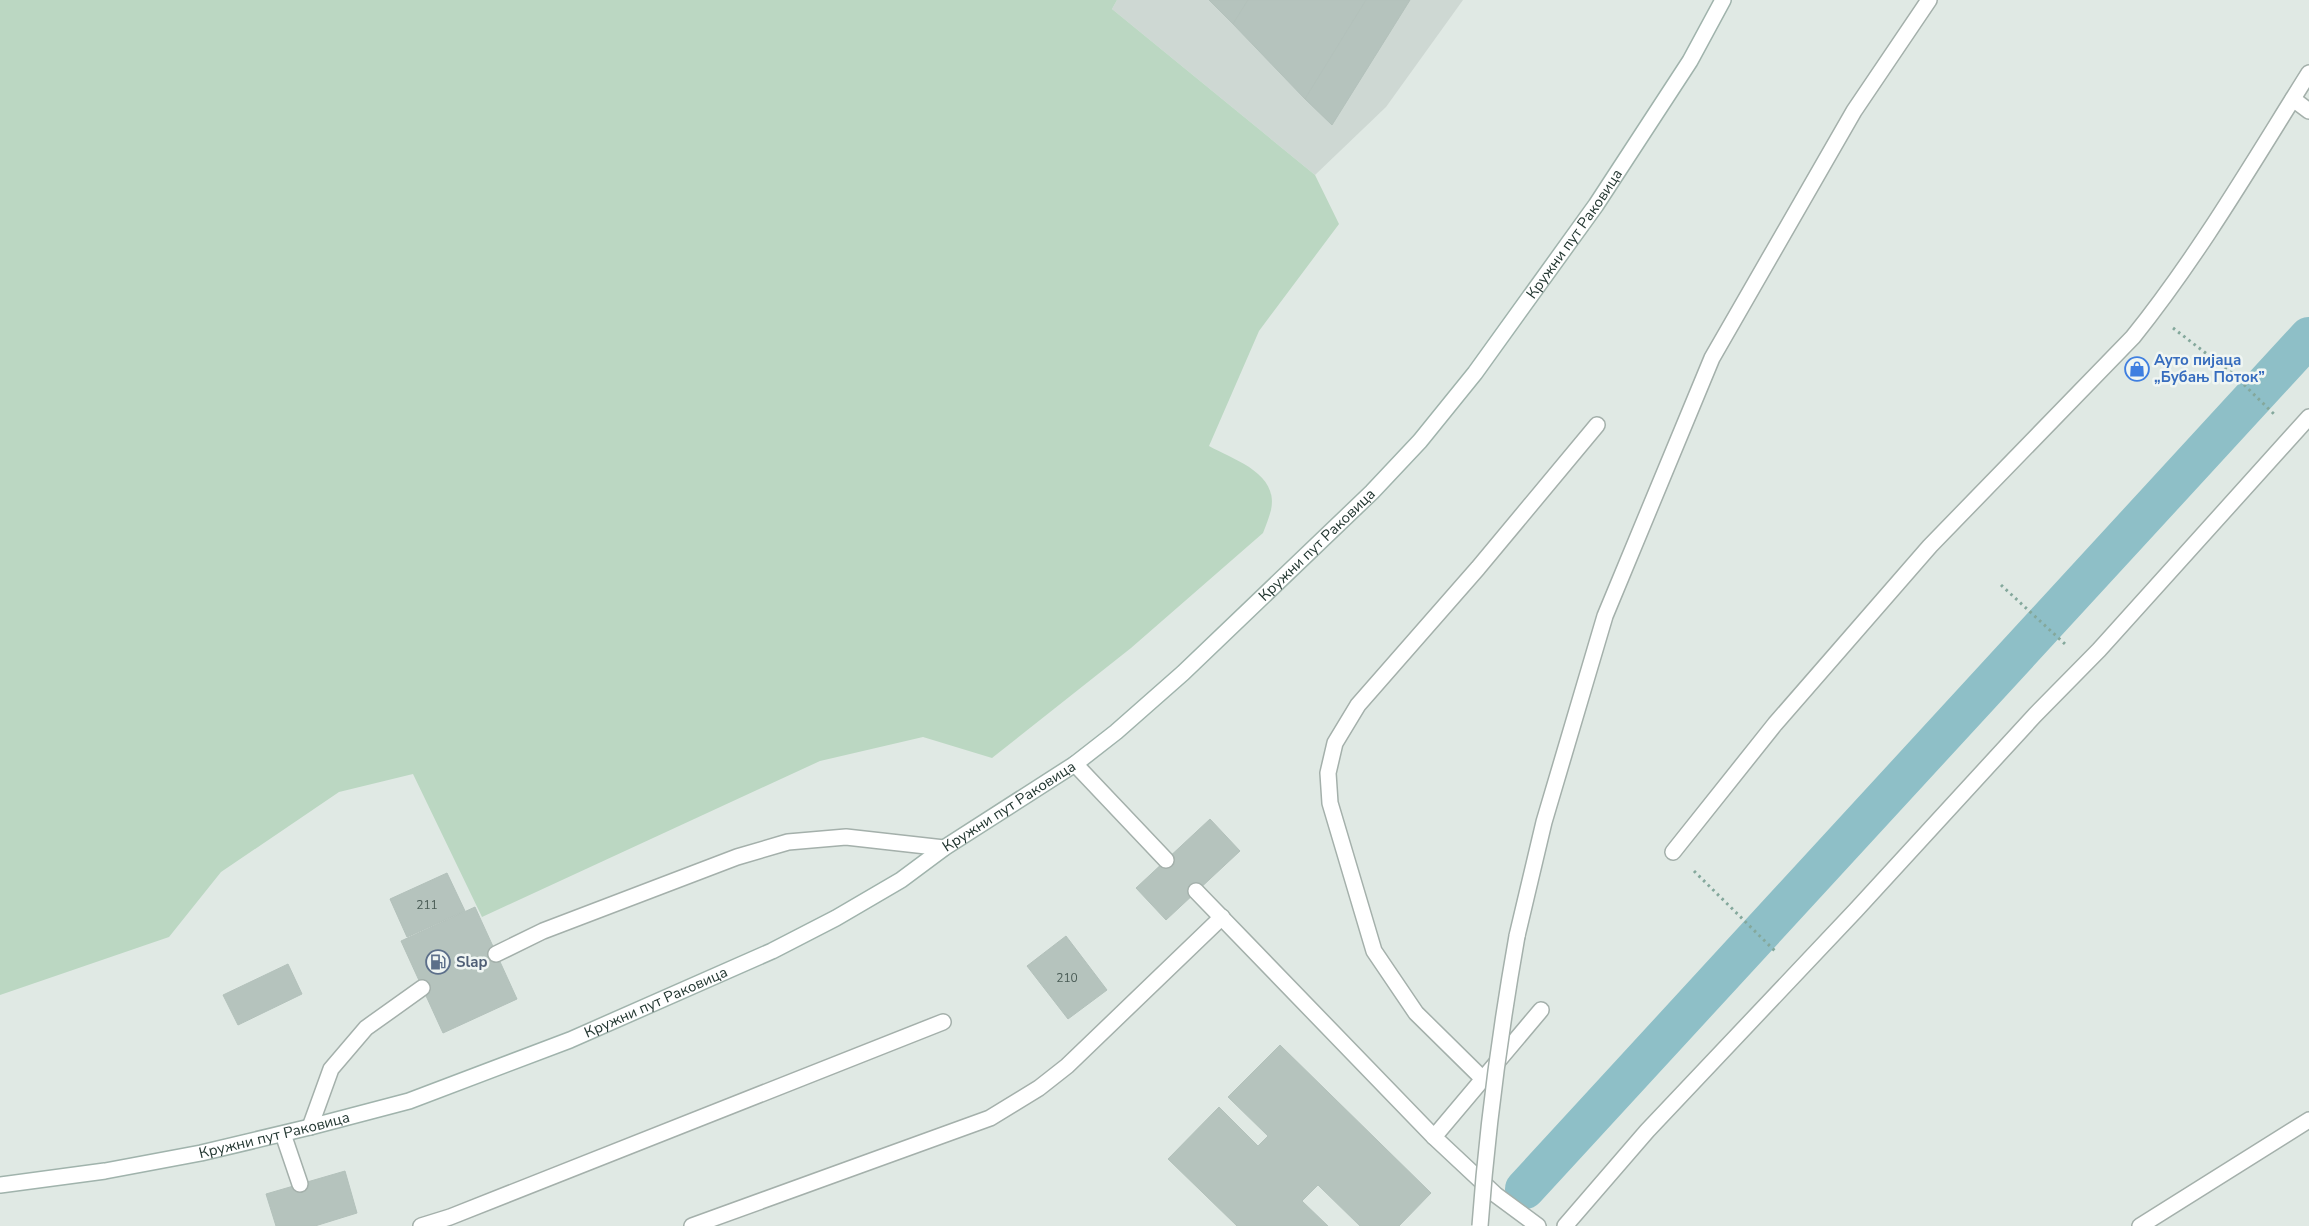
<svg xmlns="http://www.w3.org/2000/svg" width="2309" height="1226" font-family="'Nunito Sans',sans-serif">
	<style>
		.built { fill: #ced8d3 }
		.green { fill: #bbd7c2 }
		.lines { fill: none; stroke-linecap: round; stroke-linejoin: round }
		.canal { stroke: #8ebfc7; stroke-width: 40 }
		.building { fill: #b5c3bd; stroke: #b3c1bb }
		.lane-casing { stroke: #a4b0ab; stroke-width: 18 }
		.street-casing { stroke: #a4b0ab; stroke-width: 18 }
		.secondary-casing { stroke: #a0b3ac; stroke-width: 18 }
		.path { stroke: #84a89c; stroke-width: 3; stroke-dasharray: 2.5 4; stroke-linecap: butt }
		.lane { stroke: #fff; stroke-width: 15 }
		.street { stroke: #fff; stroke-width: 15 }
		.secondary { stroke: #fff; stroke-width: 15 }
		.street-bridge-casing { stroke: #a4b0ab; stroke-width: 18; stroke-linecap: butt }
		.street-bridge { stroke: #fff; stroke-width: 15 }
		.labels { text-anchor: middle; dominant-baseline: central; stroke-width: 5; stroke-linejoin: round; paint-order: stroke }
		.number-label { font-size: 12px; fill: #485a54 }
		.street-label { font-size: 15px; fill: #233731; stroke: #f0f6f3 }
		.shop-label { font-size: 15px; font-weight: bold; fill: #366cbe; stroke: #f0f6f3; text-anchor: start }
		.service-label { font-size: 15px; font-weight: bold; fill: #4e5e75; stroke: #f0f6f3; text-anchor: start }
	</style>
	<rect width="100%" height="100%" fill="#e0e9e4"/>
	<path class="built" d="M 1117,0 L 1463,0 L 1386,107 L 1315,175 L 1112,9 Z"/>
	<path class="green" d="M 0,0 L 1117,0 L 1112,9 L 1315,175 L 1339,224 L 1259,331 L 1209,446 C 1234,460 1279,473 1271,510 C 1269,518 1266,525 1263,533 L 1131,648 L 992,758 L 923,737 L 820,761 L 482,917 L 413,774 L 339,792 L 221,872 L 169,937 L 0,995 Z"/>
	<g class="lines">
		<path class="canal" d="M 1525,1189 L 2309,337"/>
	</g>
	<g class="building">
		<path d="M 1209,0 L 1248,0 L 1233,24 Z"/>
		<path d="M 1248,0 L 1366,0 L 1305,99 L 1233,24 Z"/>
		<path d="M 1366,0 L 1410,0 L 1332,125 L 1305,99 Z"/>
		<path d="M 1210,819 L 1240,851 L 1166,920 L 1136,888 Z"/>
		<path d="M 447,873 L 465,911 L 407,937 L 390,899 Z"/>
		<path d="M 475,907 L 517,999 L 443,1033 L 401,941 Z"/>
		<path d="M 1066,936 L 1107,990 L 1068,1019 L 1027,966 Z"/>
		<path d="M 288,964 L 302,994 L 238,1025 L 223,995 Z"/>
		<path d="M 1280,1045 L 1431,1193 L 1399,1226 L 1360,1226 L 1318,1185 L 1302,1201 L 1328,1226 L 1237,1226 L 1168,1159 L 1219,1107 L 1258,1146 L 1268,1136 L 1228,1097 Z"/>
		<path d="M 345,1171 L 357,1213 L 315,1226 L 276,1226 L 266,1194 Z"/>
	</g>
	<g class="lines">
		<g class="lane-casing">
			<g id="lane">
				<path d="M 2293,99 L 2309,111"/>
				<path d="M 1075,764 L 1166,860"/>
				<path d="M 1673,852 L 1775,724 L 1930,546 L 2133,337 C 2199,255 2253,162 2309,73"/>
				<path d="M 1196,891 L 1434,1137 L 1496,1195 L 1538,1226"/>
				<path d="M 496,954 L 543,931 L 737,857 L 788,842 L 846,837 L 944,848"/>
				<path d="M 1483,1079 L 1416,1013 L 1374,951 L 1330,803 L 1328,773 L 1335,743 L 1358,705 L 1478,568 L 1597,425"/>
				<path d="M 310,1127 L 331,1069 L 366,1028 L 422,988"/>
				<path d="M 283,1134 L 300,1184"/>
				<path d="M 1434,1137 L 1541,1010"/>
				<path d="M 421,1226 L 450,1217 L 943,1022"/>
				<path d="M 692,1226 L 990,1118 L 1039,1088 L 1067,1066 L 1222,917"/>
				<path d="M 1565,1226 L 1647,1131 L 1856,910 L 2035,715 L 2099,650 L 2309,417"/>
				<path d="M 2140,1226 L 2309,1120"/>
			</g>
		</g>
		<g class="street-casing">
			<path id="street" d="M 1517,936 L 1544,822 L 1605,616 L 1712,358 L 1854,111 L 1929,0"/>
		</g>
		<g class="secondary-casing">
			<g id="secondary">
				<path id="s1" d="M 0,1185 L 105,1171 L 201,1153 L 310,1127 L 409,1101 L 570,1040 L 772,951 L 836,918 L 901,880 L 944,848 L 1075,764 L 1116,732 L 1183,673 L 1372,492 L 1420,441 L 1475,373 L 1596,205 L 1690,61 L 1723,0"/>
			</g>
		</g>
		<g class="path">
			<path d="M 2173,328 L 2233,374 L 2275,415"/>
			<path d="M 2001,585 L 2065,644"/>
			<path d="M 1694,871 L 1777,953"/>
		</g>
		<use href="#lane" class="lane"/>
		<use href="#street" class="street"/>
		<use href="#secondary" class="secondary"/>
		<g class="street-bridge-casing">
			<path id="street-bridge" d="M 1480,1226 C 1487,1128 1500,1032 1517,936"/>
		</g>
		<use href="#street-bridge" class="street-bridge"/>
	</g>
	<defs>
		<g id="shop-ring" transform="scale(1.25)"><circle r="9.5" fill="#f0f6f3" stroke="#3f7fe0" stroke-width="1.5"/><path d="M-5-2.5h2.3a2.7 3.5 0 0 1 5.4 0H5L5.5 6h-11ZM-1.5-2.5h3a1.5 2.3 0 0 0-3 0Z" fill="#3f7fe0"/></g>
		<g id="fuel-ring" transform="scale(1.25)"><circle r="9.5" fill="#f0f6f3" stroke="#5c6f8a" stroke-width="1.5"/><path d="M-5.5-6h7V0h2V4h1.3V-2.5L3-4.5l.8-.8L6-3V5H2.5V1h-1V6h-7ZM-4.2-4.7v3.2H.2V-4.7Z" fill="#5c6f8a"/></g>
	</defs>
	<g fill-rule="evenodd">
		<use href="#shop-ring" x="2137" y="369"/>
		<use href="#fuel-ring" x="438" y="962"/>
	</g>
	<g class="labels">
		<g class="number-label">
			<text x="427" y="905">211</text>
			<text x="1067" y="978">210</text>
		</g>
		<g class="street-label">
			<text stroke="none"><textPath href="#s1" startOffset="1899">Кружни пут Раковица</textPath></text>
			<text stroke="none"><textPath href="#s1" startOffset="1494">Кружни пут Раковица</textPath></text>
			<text stroke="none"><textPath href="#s1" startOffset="1089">Кружни пут Раковица</textPath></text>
			<text stroke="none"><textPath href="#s1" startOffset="684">Кружни пут Раковица</textPath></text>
			<text stroke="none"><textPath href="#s1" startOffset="279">Кружни пут Раковица</textPath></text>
		</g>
		<g class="shop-label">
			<text x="2154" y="360">Ауто пијаца<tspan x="2154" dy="17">„Бубањ Поток”</tspan></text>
		</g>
		<g class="service-label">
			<text x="456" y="962">Slap</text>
		</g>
	</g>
</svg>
